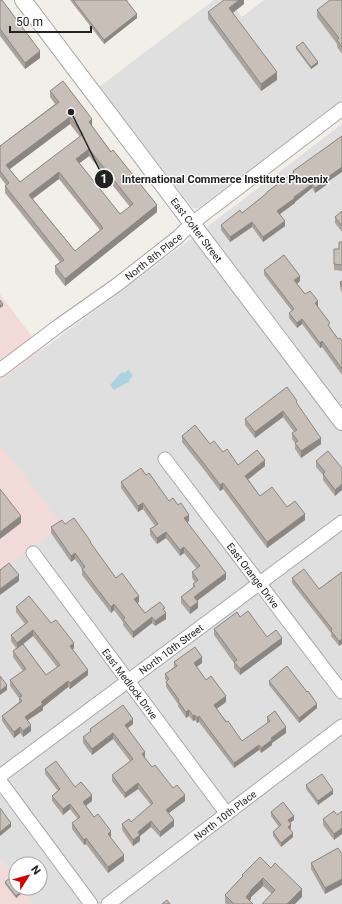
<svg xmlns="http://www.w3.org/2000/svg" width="342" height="904" font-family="Roboto,sans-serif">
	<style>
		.residential { fill: #e0dfdf }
		.commercial { fill: #f2dad9 }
		.water { fill: #aad3df }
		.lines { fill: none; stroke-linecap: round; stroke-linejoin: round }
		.minor-casing { stroke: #a9a9a9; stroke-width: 15 }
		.tertiary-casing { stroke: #a9a9a9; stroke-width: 18 }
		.minor { stroke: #fff; stroke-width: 13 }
		.tertiary { stroke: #fff; stroke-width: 16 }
		.wall { fill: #aba49e; fill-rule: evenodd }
		.shaded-wall { fill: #8b8681 }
		.building { fill: #c7bfb8; stroke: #8b8681; fill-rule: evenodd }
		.labels { text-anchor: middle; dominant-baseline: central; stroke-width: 3; stroke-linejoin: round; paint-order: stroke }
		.street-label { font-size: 10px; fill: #222; stroke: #fff }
		.leader { fill: none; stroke: #222; stroke-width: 1.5 }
		.callout-dot { fill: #222; stroke: #fff; stroke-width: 1.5 }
		.mark-label { font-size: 12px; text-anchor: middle; font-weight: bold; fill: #fff }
		.callout-label { font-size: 11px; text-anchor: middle; font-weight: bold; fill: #222; stroke: #fff; stroke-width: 3; stroke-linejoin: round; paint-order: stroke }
	</style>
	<rect width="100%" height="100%" fill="#f2efe9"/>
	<g class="residential">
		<path d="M 214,0 L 229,0 L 242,17 L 264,0 L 342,0 L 342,100 L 200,207 L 197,209 L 193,208 L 191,206 L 99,87 Z"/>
		<path d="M 342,124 L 342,904 L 33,904 L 21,888 L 40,888 L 40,864 L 16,864 L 16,881 L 0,859 L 0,381 L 207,227 Z"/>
	</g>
	<g class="commercial">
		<path d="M 0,294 L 42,350 L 0,381 Z"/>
		<path d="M 0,444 L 62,525 L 0,572 Z"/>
		<path d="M 0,859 L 16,881 L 16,888 L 21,888 L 33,904 L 0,904 Z"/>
	</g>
	<path class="water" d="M 129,370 L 133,376 L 129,380 L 130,381 L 114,390 L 110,385 L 122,372 L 124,373 Z"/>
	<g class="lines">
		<g class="minor-casing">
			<g id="minor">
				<path id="s1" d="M 0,370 L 57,327 L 118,284 L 178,237 L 191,224 L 342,109"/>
				<path id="s2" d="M 165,459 L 342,692"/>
				<path id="s3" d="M 33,553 L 227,814"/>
				<path id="s4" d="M 0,776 L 342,522"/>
				<path d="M 0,781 L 91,904"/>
				<path id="s5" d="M 108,904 L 342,726"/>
			</g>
		</g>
		<g class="tertiary-casing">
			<g id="tertiary">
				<path id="s6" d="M 23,0 L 342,422"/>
			</g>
		</g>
		<use href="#minor" class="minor"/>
		<use href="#tertiary" class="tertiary"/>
	</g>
	<g class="wall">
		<path d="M 0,0 L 40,58 L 25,69 L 0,36 Z"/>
		<path d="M 70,0 L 128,0 L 127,1 L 137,18 L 104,44 Z"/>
		<path d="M 244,0 L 244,4 L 233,13 L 277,80 L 261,91 L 208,19 L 208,12 Z"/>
		<path d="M 342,0 L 342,54 L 337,47 L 337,44 L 317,17 L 317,10 Z"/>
		<path d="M 296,47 L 318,64 L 311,69 L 296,49 Z"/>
		<path d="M 50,91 L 92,126 L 157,212 L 65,286 L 55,273 L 55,266 L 60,262 L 5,193 L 5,186 L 6,185 L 0,177 L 0,146 L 55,104 L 50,97 ZM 70,124 L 80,137 L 20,182 L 9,169 ZM 89,156 L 130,207 L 120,214 L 79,163 ZM 59,179 L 100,230 L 75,251 L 33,199 Z"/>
		<path d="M 293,171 L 329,181 L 329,183 L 315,193 L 312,188 L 295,202 L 295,203 L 280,214 L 285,226 L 263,242 L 252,227 L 230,242 L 221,230 L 221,225 L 242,213 L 267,193 L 267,192 L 293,173 Z"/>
		<path d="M 342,211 L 342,232 L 335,223 L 335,217 Z"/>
		<path d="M 342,242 L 342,271 L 334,270 L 334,249 L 339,249 Z"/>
		<path d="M 264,270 L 300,281 L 297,284 L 305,294 L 318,307 L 330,328 L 338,339 L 342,341 L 342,375 L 322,347 L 320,348 L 302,324 L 297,328 L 289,318 L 289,313 L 292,311 L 264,275 Z"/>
		<path d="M 342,281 L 342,293 L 340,288 L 340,282 Z"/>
		<path d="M 297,405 L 321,444 L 301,458 L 295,449 L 295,443 L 292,439 L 292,433 L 294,432 L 283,417 L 255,438 L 245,425 L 245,419 Z"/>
		<path d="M 182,436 L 210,444 L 223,452 L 238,465 L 265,466 L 248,479 L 260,496 L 287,507 L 305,520 L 267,548 L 223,489 L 220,491 L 205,471 L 182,442 Z"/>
		<path d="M 316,461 L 342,468 L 335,496 L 323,480 L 323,475 L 316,467 Z"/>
		<path d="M 146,475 L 169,501 L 189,521 L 187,522 L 226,579 L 197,601 L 198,608 L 190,614 L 181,603 L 181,597 L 193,587 L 193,584 L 195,582 L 192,578 L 192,572 L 197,569 L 184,553 L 180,556 L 166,538 L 157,544 L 150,535 L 150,529 L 155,526 L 143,509 L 138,512 L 121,488 L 121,482 Z"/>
		<path d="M 65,524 L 91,544 L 116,578 L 139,602 L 137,603 L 145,613 L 165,612 L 166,619 L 155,626 L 152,623 L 133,638 L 123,625 L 123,622 L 114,610 L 111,613 L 82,575 L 82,569 L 75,559 L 71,562 L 51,533 L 51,527 Z"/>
		<path d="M 342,572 L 339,646 L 331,636 L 331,633 L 292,583 L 292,578 L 319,589 Z"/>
		<path d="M 16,607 L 51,623 L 74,648 L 72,650 L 88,675 L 70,689 L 68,687 L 43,707 L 43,710 L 28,720 L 31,731 L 23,737 L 20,733 L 14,738 L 2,721 L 2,716 L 19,702 L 19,698 L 10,686 L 10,680 L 23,671 L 13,657 L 13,651 L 16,648 L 11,641 L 11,635 L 25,624 L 16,612 ZM 33,636 L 57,667 L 46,675 L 23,644 Z"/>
		<path d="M 240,617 L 267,637 L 282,644 L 240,675 L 234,668 L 234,663 L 214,635 L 214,629 Z"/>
		<path d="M 174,662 L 202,663 L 196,667 L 206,680 L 226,702 L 217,709 L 242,741 L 268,723 L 267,722 L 267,717 L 286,733 L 272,743 L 272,745 L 261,753 L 259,750 L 234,768 L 199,722 L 197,723 L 195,720 L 193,721 L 189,716 L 186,718 L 178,706 L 178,704 L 166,687 L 166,682 L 167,681 L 165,679 L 165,674 L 174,667 Z"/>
		<path d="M 269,681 L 307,692 L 317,708 L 299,723 L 269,685 Z"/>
		<path d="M 133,724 L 128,728 L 145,757 L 145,758 L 152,767 L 185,801 L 169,813 L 174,826 L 160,837 L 151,827 L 140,836 L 140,841 L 133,846 L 122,830 L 122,824 L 131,822 L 151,805 L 138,789 L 125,798 L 112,781 L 112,775 L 130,761 L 113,739 L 92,755 L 83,743 L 83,737 L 90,732 L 90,729 Z"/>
		<path d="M 45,769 L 75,787 L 92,801 L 85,806 L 94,817 L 111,836 L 110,837 L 124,861 L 108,873 L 86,844 L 84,845 L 72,829 L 72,823 L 78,819 L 70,809 L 63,815 L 52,801 L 52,796 L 58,791 L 45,774 Z"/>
		<path d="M 306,785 L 333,794 L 318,805 L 306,789 Z"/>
		<path d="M 271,812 L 294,820 L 290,823 L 291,828 L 290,829 L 293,837 L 281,847 L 273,836 L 273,832 L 279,827 L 271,816 Z"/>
		<path d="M 337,815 L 334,840 L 323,825 L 323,819 Z"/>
		<path d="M 338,848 L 325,894 L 311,869 L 311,863 Z"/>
		<path d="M 271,868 L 302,897 L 272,894 L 263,886 L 251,897 L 251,899 L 250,901 L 253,904 L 226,904 L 225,903 L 225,895 L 242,877 L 242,875 Z"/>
		<path d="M 5,882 L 23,892 L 16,898 L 5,884 Z"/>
	</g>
	<g class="shaded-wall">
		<path d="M 239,0 L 244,0 L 244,4 L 229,15 L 229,8 Z"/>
		<path d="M 137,14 L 137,18 L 104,44 L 104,40 Z"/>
		<path d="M 40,51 L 40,58 L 25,69 L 25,63 Z"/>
		<path d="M 318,62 L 318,64 L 311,69 L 311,67 Z"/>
		<path d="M 277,72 L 277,80 L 261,91 L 261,84 Z"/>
		<path d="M 70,117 L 70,124 L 6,172 L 6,165 Z"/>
		<path d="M 92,119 L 92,126 L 89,122 Z"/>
		<path d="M 89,149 L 89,156 L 76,166 L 76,159 Z"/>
		<path d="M 342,167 L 342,172 L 329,181 L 329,183 L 315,193 L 315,188 L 328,177 Z"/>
		<path d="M 59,172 L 59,179 L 29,201 L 29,195 Z"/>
		<path d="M 312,184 L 312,188 L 295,202 L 295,203 L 277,216 L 277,211 Z"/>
		<path d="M 157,205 L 157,212 L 65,286 L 65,279 Z"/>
		<path d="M 285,221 L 285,226 L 263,242 L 263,237 Z"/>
		<path d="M 252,222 L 252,227 L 230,242 L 230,237 Z"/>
		<path d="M 300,276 L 300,281 L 294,286 L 294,280 Z"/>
		<path d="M 318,301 L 318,307 L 315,309 L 315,303 Z"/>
		<path d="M 3,304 L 3,306 L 0,308 L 0,306 Z"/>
		<path d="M 302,319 L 302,324 L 297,328 L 297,323 Z"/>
		<path d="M 322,341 L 322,347 L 320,348 L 320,343 Z"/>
		<path d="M 283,411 L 283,417 L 255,438 L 255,432 Z"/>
		<path d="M 321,438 L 321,444 L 301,458 L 301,451 Z"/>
		<path d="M 265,460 L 265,466 L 245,482 L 245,476 Z"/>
		<path d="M 223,483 L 223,489 L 220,491 L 220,485 Z"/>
		<path d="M 342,484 L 342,490 L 335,496 L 335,490 Z"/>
		<path d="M 143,503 L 143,509 L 138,512 L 138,506 Z"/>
		<path d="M 305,514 L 305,520 L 267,548 L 267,542 Z"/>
		<path d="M 189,515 L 189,521 L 184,524 L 184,518 Z"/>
		<path d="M 21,516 L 21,523 L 0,539 L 0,532 Z"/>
		<path d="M 166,532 L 166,538 L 157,544 L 157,538 Z"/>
		<path d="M 184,547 L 184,553 L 180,556 L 180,550 Z"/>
		<path d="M 75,553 L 75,559 L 71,562 L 71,556 Z"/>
		<path d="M 226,573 L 226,579 L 194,603 L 194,597 Z"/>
		<path d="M 19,575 L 19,581 L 0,595 L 0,602 L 0,589 Z"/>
		<path d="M 139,596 L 139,602 L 134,605 L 134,599 Z"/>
		<path d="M 198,602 L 198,608 L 190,614 L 190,608 Z"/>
		<path d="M 114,604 L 114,610 L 111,613 L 111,607 Z"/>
		<path d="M 166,613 L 166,619 L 155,626 L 155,621 Z"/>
		<path d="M 152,617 L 152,623 L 133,638 L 133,632 Z"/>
		<path d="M 33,630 L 33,636 L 17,649 L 17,643 Z"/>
		<path d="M 282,638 L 282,644 L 240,675 L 240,669 Z"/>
		<path d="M 342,639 L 342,644 L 339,646 L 339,641 Z"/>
		<path d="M 74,643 L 74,648 L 70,652 L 70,646 Z"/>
		<path d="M 202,657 L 202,663 L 194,669 L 194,663 Z"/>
		<path d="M 88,670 L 88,675 L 70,689 L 70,683 Z"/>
		<path d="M 68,681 L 68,687 L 43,707 L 43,710 L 25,722 L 25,717 L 41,702 Z"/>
		<path d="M 7,685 L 7,690 L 0,695 L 0,691 Z"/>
		<path d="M 226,696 L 226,702 L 214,710 L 214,705 Z"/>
		<path d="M 317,704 L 317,708 L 299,723 L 299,718 Z"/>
		<path d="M 189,710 L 189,716 L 186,718 L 186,712 Z"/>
		<path d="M 195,715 L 195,720 L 193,721 L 193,716 Z"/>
		<path d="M 199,716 L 199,722 L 197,723 L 197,718 Z"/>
		<path d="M 133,719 L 133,724 L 125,730 L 125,725 Z"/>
		<path d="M 31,725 L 31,731 L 23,737 L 23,731 Z"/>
		<path d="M 20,727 L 20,733 L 14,738 L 14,732 Z"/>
		<path d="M 286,727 L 286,733 L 272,743 L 272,745 L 261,753 L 261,748 L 271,738 Z"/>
		<path d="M 113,733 L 113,739 L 92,755 L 92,749 Z"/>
		<path d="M 259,745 L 259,750 L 234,768 L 234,763 Z"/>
		<path d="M 145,752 L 145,757 L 142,760 L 142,754 Z"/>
		<path d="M 138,783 L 138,789 L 125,798 L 125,793 Z"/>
		<path d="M 333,790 L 333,794 L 318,805 L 318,801 Z"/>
		<path d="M 92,795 L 92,801 L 83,808 L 83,802 Z"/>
		<path d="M 185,795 L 185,801 L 166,815 L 166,810 Z"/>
		<path d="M 70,804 L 70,809 L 63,815 L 63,809 Z"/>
		<path d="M 294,816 L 294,820 L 288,824 L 288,820 Z"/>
		<path d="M 174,820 L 174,826 L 160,837 L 160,832 Z"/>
		<path d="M 151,821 L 151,827 L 140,836 L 140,841 L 133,846 L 133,840 L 138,832 Z"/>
		<path d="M 11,823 L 11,827 L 0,836 L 0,832 Z"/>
		<path d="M 291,824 L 291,828 L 288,831 L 288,827 Z"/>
		<path d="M 342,828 L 342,834 L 334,840 L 334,834 Z"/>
		<path d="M 111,831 L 111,836 L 108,839 L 108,834 Z"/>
		<path d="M 293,833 L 293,837 L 281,847 L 281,843 Z"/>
		<path d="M 86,838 L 86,844 L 84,845 L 84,840 Z"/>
		<path d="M 124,855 L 124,861 L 108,873 L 108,867 Z"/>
		<path d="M 263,878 L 263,886 L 251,897 L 251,899 L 247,904 L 246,897 L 250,891 Z"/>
		<path d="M 342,879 L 342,885 L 325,894 L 325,888 Z"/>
		<path d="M 302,889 L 302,897 L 295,904 L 287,904 Z"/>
		<path d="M 23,890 L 23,892 L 16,898 L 16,896 Z"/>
	</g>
	<g class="building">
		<path d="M 0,0 L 2,0 L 40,51 L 25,63 L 0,29 Z"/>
		<path d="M 73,0 L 126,0 L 137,14 L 104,40 Z"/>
		<path d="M 224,0 L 239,0 L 229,8 L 277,72 L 261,84 L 208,12 Z"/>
		<path d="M 330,0 L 342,0 L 342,47 L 337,40 L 339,38 L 317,10 Z"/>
		<path d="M 303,42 L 318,62 L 311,67 L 296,47 Z"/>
		<path d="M 63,81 L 92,119 L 89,122 L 111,152 L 113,150 L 157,205 L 65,279 L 55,266 L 64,260 L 5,186 L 9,183 L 0,171 L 0,146 L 59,102 L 50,91 ZM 70,117 L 83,134 L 20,182 L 6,165 ZM 89,149 L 133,204 L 120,214 L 76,159 ZM 59,172 L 103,228 L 75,251 L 29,195 Z"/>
		<path d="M 342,136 L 342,167 L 328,177 L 329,178 L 315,188 L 312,184 L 294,197 L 295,198 L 277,211 L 285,221 L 263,237 L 252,222 L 230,237 L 221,225 L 240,210 L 242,213 L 267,193 L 267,192 L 294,172 L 293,171 Z"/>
		<path d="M 342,211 L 342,226 L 335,217 Z"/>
		<path d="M 339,242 L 342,242 L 342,265 L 334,264 L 334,249 L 339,249 Z"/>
		<path d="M 284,255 L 300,276 L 294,280 L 305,294 L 310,291 L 318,301 L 315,303 L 330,323 L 328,325 L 338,339 L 340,338 L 342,341 L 342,369 L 322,341 L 320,343 L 302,319 L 297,323 L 289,313 L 294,309 L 264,270 Z"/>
		<path d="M 342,281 L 342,287 L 340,282 Z"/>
		<path d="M 0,300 L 3,304 L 0,306 Z"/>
		<path d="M 287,387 L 297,401 L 296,402 L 321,438 L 301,451 L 295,443 L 298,441 L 292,433 L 297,430 L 283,411 L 255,432 L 245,419 Z"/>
		<path d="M 195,425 L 210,444 L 214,441 L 223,452 L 227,449 L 238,465 L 257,450 L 265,460 L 245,476 L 260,496 L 272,487 L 287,507 L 295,501 L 305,514 L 267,542 L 223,483 L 220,485 L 205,465 L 182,436 Z"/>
		<path d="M 328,451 L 342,468 L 342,484 L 335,490 L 323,474 L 325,472 L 316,461 Z"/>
		<path d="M 141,468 L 146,475 L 149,473 L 169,501 L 173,498 L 178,505 L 181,503 L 189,515 L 184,518 L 226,573 L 194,597 L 198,602 L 190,608 L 181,597 L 195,586 L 193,584 L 198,580 L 192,572 L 200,566 L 184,547 L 180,550 L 166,532 L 157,538 L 150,529 L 158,524 L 143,503 L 138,506 L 121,482 Z"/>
		<path d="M 0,489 L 21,516 L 0,532 Z"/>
		<path d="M 74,518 L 91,542 L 90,542 L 116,578 L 122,573 L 139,596 L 134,599 L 145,613 L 160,602 L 165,608 L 163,609 L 166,613 L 155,621 L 152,617 L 133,632 L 123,619 L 125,618 L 114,604 L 111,607 L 82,569 L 85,567 L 75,553 L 71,556 L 51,527 L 62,520 L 65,524 Z"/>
		<path d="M 9,563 L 19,575 L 0,589 L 0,570 Z"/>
		<path d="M 304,569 L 319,589 L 342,572 L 342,639 L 339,641 L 331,631 L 332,629 L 292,578 Z"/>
		<path d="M 29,596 L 51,623 L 56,620 L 74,643 L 70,646 L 88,670 L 70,683 L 68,681 L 41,702 L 43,704 L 25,717 L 31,725 L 23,731 L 20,727 L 14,732 L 2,716 L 22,701 L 19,697 L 22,696 L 10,680 L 26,669 L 13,651 L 23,644 L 46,675 L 60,665 L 33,630 L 17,643 L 11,635 L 28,622 L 16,607 Z"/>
		<path d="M 248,611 L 267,637 L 276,630 L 282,638 L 240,669 L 234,662 L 237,660 L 214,629 L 237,612 L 240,617 Z"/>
		<path d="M 195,647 L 202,657 L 194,663 L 206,680 L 211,676 L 226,696 L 214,705 L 226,722 L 228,721 L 242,741 L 270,721 L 267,717 L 275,711 L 286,727 L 271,738 L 272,740 L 261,748 L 259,745 L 234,763 L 199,716 L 197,718 L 195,715 L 193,716 L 189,710 L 186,712 L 178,701 L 179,700 L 166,682 L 169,679 L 165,674 L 177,666 L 174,662 Z"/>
		<path d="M 287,666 L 307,692 L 308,691 L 317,704 L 299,718 L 269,681 Z"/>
		<path d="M 0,676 L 7,685 L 0,691 Z"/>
		<path d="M 123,705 L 133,719 L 125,725 L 145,752 L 142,754 L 152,767 L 155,765 L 173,788 L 177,785 L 185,795 L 166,810 L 174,820 L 160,832 L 151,821 L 138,832 L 140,835 L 133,840 L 122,824 L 129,819 L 131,822 L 153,803 L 138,783 L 125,793 L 112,775 L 133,759 L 113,733 L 92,749 L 83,737 L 91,731 L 90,729 Z"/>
		<path d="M 56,761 L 75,787 L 81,782 L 92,795 L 83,802 L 94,817 L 98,814 L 111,831 L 108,834 L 124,855 L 108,867 L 86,838 L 84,840 L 72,823 L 80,817 L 70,804 L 63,809 L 52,796 L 60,789 L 45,769 Z"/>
		<path d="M 322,774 L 333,790 L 318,801 L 306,785 Z"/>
		<path d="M 283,802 L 294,816 L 288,820 L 291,824 L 288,827 L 293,833 L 281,843 L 273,832 L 281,825 L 271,812 Z"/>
		<path d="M 0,808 L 11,823 L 0,832 Z"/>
		<path d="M 334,811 L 337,815 L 342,811 L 342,828 L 334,834 L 323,819 Z"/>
		<path d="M 338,848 L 342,854 L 342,879 L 325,888 L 311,863 Z"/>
		<path d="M 260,857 L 271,868 L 275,863 L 302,889 L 287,904 L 262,904 L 275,890 L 263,878 L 250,891 L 251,891 L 246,897 L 253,904 L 234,904 L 225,895 L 243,876 L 242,875 Z"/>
		<path d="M 12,876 L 16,881 L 16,888 L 22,888 L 23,890 L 16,896 L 5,882 Z"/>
		<path d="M 167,900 L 170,904 L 162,904 Z"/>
	</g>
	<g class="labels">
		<g class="street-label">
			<text stroke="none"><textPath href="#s6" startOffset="288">East Colter Street</textPath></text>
			<text stroke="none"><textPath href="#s1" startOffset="191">North 8th Place</textPath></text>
			<text stroke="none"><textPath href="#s2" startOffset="146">East Orange Drive</textPath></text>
			<text stroke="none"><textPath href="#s4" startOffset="213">North 10th Street</textPath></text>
			<text stroke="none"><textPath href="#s3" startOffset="163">East Medlock Drive</textPath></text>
			<text stroke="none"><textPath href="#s5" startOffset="147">North 10th Place</textPath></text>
		</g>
	</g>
	<path class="leader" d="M71 112L104 179"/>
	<g class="callout-dot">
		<circle cx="71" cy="112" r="4"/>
		<circle cx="104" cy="179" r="10"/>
	</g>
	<g class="mark-label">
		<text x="104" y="183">1</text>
	</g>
	<g class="callout-label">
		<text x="225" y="183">International Commerce Institute Phoenix</text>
	</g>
	<g transform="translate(28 876) rotate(53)"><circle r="19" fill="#ffffff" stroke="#a7a7a7"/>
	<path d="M0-3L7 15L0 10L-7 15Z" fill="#d40000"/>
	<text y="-6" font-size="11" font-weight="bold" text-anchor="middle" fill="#222222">N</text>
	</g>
	<path d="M10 26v6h81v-6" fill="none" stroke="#222222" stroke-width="2"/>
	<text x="16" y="26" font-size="12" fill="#222222" stroke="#ffffff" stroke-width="3" paint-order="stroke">50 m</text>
</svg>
